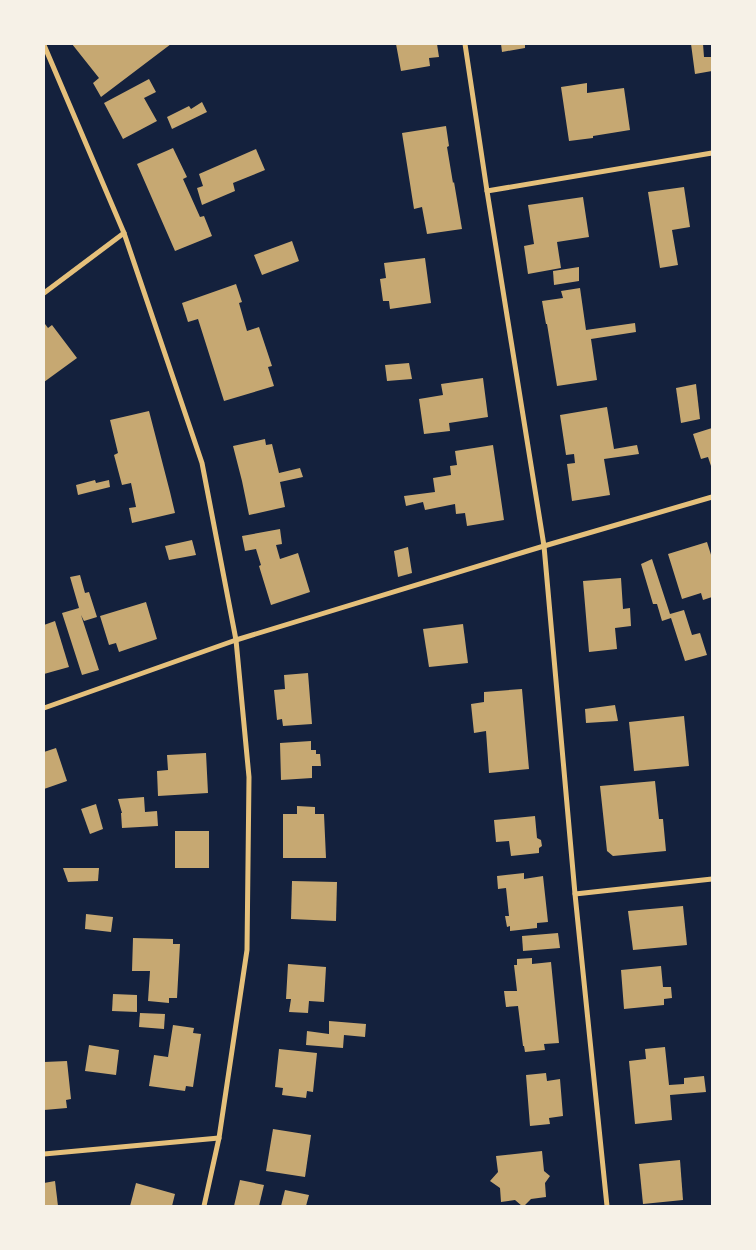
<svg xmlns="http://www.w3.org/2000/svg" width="756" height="1250" font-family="Overpass,sans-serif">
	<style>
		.building { fill: #c6a872 }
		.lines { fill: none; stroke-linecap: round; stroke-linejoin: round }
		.minor { stroke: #e5c07b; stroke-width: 5 }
	</style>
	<rect width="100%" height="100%" fill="#14213d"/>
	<g class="building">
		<path d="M 72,44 L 171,44 L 101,97 L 93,83 L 99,78 Z"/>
		<path d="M 396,44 L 437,44 L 439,57 L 429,58 L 430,66 L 401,71 Z"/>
		<path d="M 501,44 L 525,44 L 525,48 L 502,52 Z"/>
		<path d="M 691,44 L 703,44 L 704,57 L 712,57 L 712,71 L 695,74 Z"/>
		<path d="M 149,79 L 156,92 L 144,98 L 157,121 L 123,139 L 104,103 Z"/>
		<path d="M 587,83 L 587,93 L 624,88 L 630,130 L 593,136 L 593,138 L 569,141 L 561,87 Z"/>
		<path d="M 202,102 L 207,112 L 172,129 L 167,117 L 189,106 L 191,109 Z"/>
		<path d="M 446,126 L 449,146 L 447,147 L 453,183 L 454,182 L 462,229 L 427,234 L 422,207 L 414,209 L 402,133 Z"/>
		<path d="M 173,148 L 187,177 L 183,179 L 200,217 L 204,216 L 212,236 L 175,251 L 137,164 Z"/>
		<path d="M 256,149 L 265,170 L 233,183 L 235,191 L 202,205 L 197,188 L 203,186 L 199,174 Z"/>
		<path d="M 684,187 L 690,227 L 672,230 L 678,265 L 660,268 L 648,192 Z"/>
		<path d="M 583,197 L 589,237 L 557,242 L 561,268 L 528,274 L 524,246 L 534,244 L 528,205 Z"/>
		<path d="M 292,241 L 299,261 L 262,275 L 254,255 Z"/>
		<path d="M 425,258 L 431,303 L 390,309 L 389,301 L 383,301 L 380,279 L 386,278 L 384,263 Z"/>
		<path d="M 579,267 L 579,281 L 554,285 L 553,271 Z"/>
		<path d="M 236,284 L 242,302 L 239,303 L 247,331 L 259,327 L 272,366 L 268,367 L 274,386 L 224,401 L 198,319 L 188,322 L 182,303 Z"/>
		<path d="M 580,288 L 586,330 L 635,323 L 636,332 L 591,339 L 597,380 L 557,386 L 547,324 L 546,324 L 542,301 L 563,298 L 561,291 Z"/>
		<path d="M 45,324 L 48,328 L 52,325 L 77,358 L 44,382 L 44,325 Z"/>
		<path d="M 409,363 L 412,379 L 387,381 L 385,365 Z"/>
		<path d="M 483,378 L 488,417 L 449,423 L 450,431 L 424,434 L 419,399 L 443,395 L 441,384 Z"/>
		<path d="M 696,384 L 700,419 L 681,423 L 676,388 Z"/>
		<path d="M 607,407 L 614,449 L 637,445 L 639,454 L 604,459 L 610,495 L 572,501 L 567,464 L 575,463 L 574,454 L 566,455 L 560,415 Z"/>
		<path d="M 149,411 L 170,492 L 175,513 L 132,523 L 129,508 L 136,507 L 131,483 L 122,485 L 114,455 L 118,453 L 110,420 Z"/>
		<path d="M 712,428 L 712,469 L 708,457 L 701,459 L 693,434 Z"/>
		<path d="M 265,439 L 266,445 L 272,444 L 279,473 L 300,468 L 303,477 L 280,482 L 285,507 L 249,515 L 242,481 L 233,446 Z"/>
		<path d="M 493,445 L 504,520 L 467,526 L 465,513 L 456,514 L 455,504 L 425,510 L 423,502 L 406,506 L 404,496 L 435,492 L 433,478 L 451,475 L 450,466 L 457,465 L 455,451 Z"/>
		<path d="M 95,480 L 96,483 L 109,480 L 110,487 L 78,495 L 76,485 Z"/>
		<path d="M 280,529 L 282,544 L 276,545 L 280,559 L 298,553 L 310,592 L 271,605 L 259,566 L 261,565 L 256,549 L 245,551 L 242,536 Z"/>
		<path d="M 192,540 L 196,555 L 169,560 L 165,546 Z"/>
		<path d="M 707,542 L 712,558 L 712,597 L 703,600 L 701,593 L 682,599 L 668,554 Z"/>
		<path d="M 408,547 L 412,573 L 398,577 L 394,551 Z"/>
		<path d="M 652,559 L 670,614 L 684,610 L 692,635 L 700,633 L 707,655 L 685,661 L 671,618 L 662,621 L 657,604 L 653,604 L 641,564 Z"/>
		<path d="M 80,575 L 85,593 L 89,592 L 97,617 L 84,621 L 81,615 L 99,670 L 82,675 L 62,613 L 79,608 L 70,577 Z"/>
		<path d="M 621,578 L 623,609 L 630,608 L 631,626 L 615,628 L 617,649 L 589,652 L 583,581 Z"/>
		<path d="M 146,602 L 157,639 L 119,652 L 116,643 L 109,645 L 100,616 Z"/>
		<path d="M 55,621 L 69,667 L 44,674 L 44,625 Z"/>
		<path d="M 463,624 L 468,663 L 429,667 L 423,629 Z"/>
		<path d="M 308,673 L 312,724 L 283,726 L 282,719 L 277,720 L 274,690 L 285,689 L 284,675 Z"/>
		<path d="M 522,689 L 529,769 L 489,773 L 486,731 L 474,733 L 471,704 L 484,702 L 484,692 Z"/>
		<path d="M 615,705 L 618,721 L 586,723 L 585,709 Z"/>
		<path d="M 684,716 L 689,766 L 634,771 L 629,722 Z"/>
		<path d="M 311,741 L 311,750 L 316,750 L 316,754 L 320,754 L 321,766 L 312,766 L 312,778 L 281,780 L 280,743 Z"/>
		<path d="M 56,748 L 67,781 L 44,789 L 44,752 Z"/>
		<path d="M 206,753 L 208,793 L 158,796 L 157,771 L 168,770 L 167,755 Z"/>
		<path d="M 655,781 L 659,819 L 663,819 L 666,851 L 613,856 L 607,851 L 600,786 Z"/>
		<path d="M 144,797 L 145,812 L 157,811 L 158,826 L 122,828 L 121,813 L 122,813 L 118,799 Z"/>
		<path d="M 96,804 L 103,829 L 90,834 L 81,809 Z"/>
		<path d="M 297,806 L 315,807 L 315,814 L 324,814 L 326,858 L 283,858 L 283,814 L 297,814 Z"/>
		<path d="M 535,816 L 537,838 L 541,840 L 542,846 L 539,848 L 539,853 L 511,856 L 509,841 L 496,842 L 494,820 Z"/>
		<rect x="175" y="831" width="34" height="37"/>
		<path d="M 63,868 L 99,868 L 98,881 L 68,882 Z"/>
		<path d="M 524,873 L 524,879 L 543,876 L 548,922 L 537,923 L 537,928 L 510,931 L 510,926 L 507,927 L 505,916 L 509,916 L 506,888 L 498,889 L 497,876 Z"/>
		<path d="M 292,881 L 337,882 L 336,921 L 291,919 Z"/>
		<path d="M 683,906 L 687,945 L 633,950 L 628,911 Z"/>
		<path d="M 86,914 L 113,917 L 111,932 L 85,929 Z"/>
		<path d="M 558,933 L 560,948 L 523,951 L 522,936 Z"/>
		<path d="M 133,938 L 173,939 L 173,944 L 180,944 L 177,998 L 169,998 L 169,1003 L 148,1001 L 150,971 L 132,971 Z"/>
		<path d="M 532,958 L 532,964 L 551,962 L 559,1043 L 544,1044 L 545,1050 L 525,1052 L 524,1046 L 523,1046 L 518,1006 L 506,1007 L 504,991 L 517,991 L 514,965 L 517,965 L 517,959 Z"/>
		<path d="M 288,964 L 326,967 L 324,1002 L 309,1001 L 308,1013 L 289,1012 L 291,999 L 286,999 Z"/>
		<path d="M 661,966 L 663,987 L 671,987 L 672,998 L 664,999 L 664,1005 L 624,1009 L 621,970 Z"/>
		<path d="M 113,994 L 137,995 L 137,1012 L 112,1011 Z"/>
		<path d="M 140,1013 L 165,1014 L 164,1029 L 139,1027 Z"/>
		<path d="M 329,1021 L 366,1024 L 365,1037 L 344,1035 L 343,1048 L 306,1045 L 307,1031 L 329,1034 Z"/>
		<path d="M 173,1025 L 194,1028 L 193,1033 L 201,1034 L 193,1087 L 186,1086 L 185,1091 L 149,1086 L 154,1055 L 168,1057 Z"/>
		<path d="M 89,1045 L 119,1050 L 116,1075 L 85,1071 Z"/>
		<path d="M 665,1047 L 669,1085 L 684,1084 L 684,1078 L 704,1076 L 706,1092 L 670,1095 L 672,1120 L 635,1124 L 629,1061 L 646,1059 L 645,1049 Z"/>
		<path d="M 279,1049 L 317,1053 L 313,1092 L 307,1091 L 306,1098 L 282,1095 L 283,1088 L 275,1087 Z"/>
		<path d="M 67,1061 L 71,1099 L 66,1100 L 67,1108 L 44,1110 L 44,1062 Z"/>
		<path d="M 546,1073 L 547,1081 L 560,1079 L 563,1116 L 549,1118 L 550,1124 L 530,1126 L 526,1075 Z"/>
		<path d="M 273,1129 L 311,1135 L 305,1177 L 266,1171 Z"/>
		<path d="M 542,1151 L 544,1171 L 550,1176 L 545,1183 L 546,1197 L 531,1199 L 524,1206 L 522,1206 L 515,1200 L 501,1202 L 500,1188 L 490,1181 L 498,1172 L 496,1156 Z"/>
		<path d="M 680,1160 L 683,1200 L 643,1204 L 639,1164 Z"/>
		<path d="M 240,1180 L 264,1185 L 259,1206 L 234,1206 Z"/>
		<path d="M 55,1181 L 58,1206 L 44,1206 L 44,1183 Z"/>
		<path d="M 136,1183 L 175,1194 L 172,1206 L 130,1206 Z"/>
		<path d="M 285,1190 L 309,1195 L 306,1206 L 281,1206 Z"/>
	</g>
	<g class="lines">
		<g class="minor">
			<path d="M 465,44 L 487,191 L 544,546 L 575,894 L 607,1206"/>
			<path d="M 44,45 L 124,233 L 202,463 L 236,640 L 249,777 L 247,950 L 219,1138 L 204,1206"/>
			<path d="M 487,191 L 712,153"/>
			<path d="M 44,293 L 124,233"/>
			<path d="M 44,708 L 236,640 L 544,546 L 712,497"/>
			<path d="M 575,894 L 712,879"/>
			<path d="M 44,1154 L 219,1138"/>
		</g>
	</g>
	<rect width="756" height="1250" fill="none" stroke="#f6f1e7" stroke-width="90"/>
</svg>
